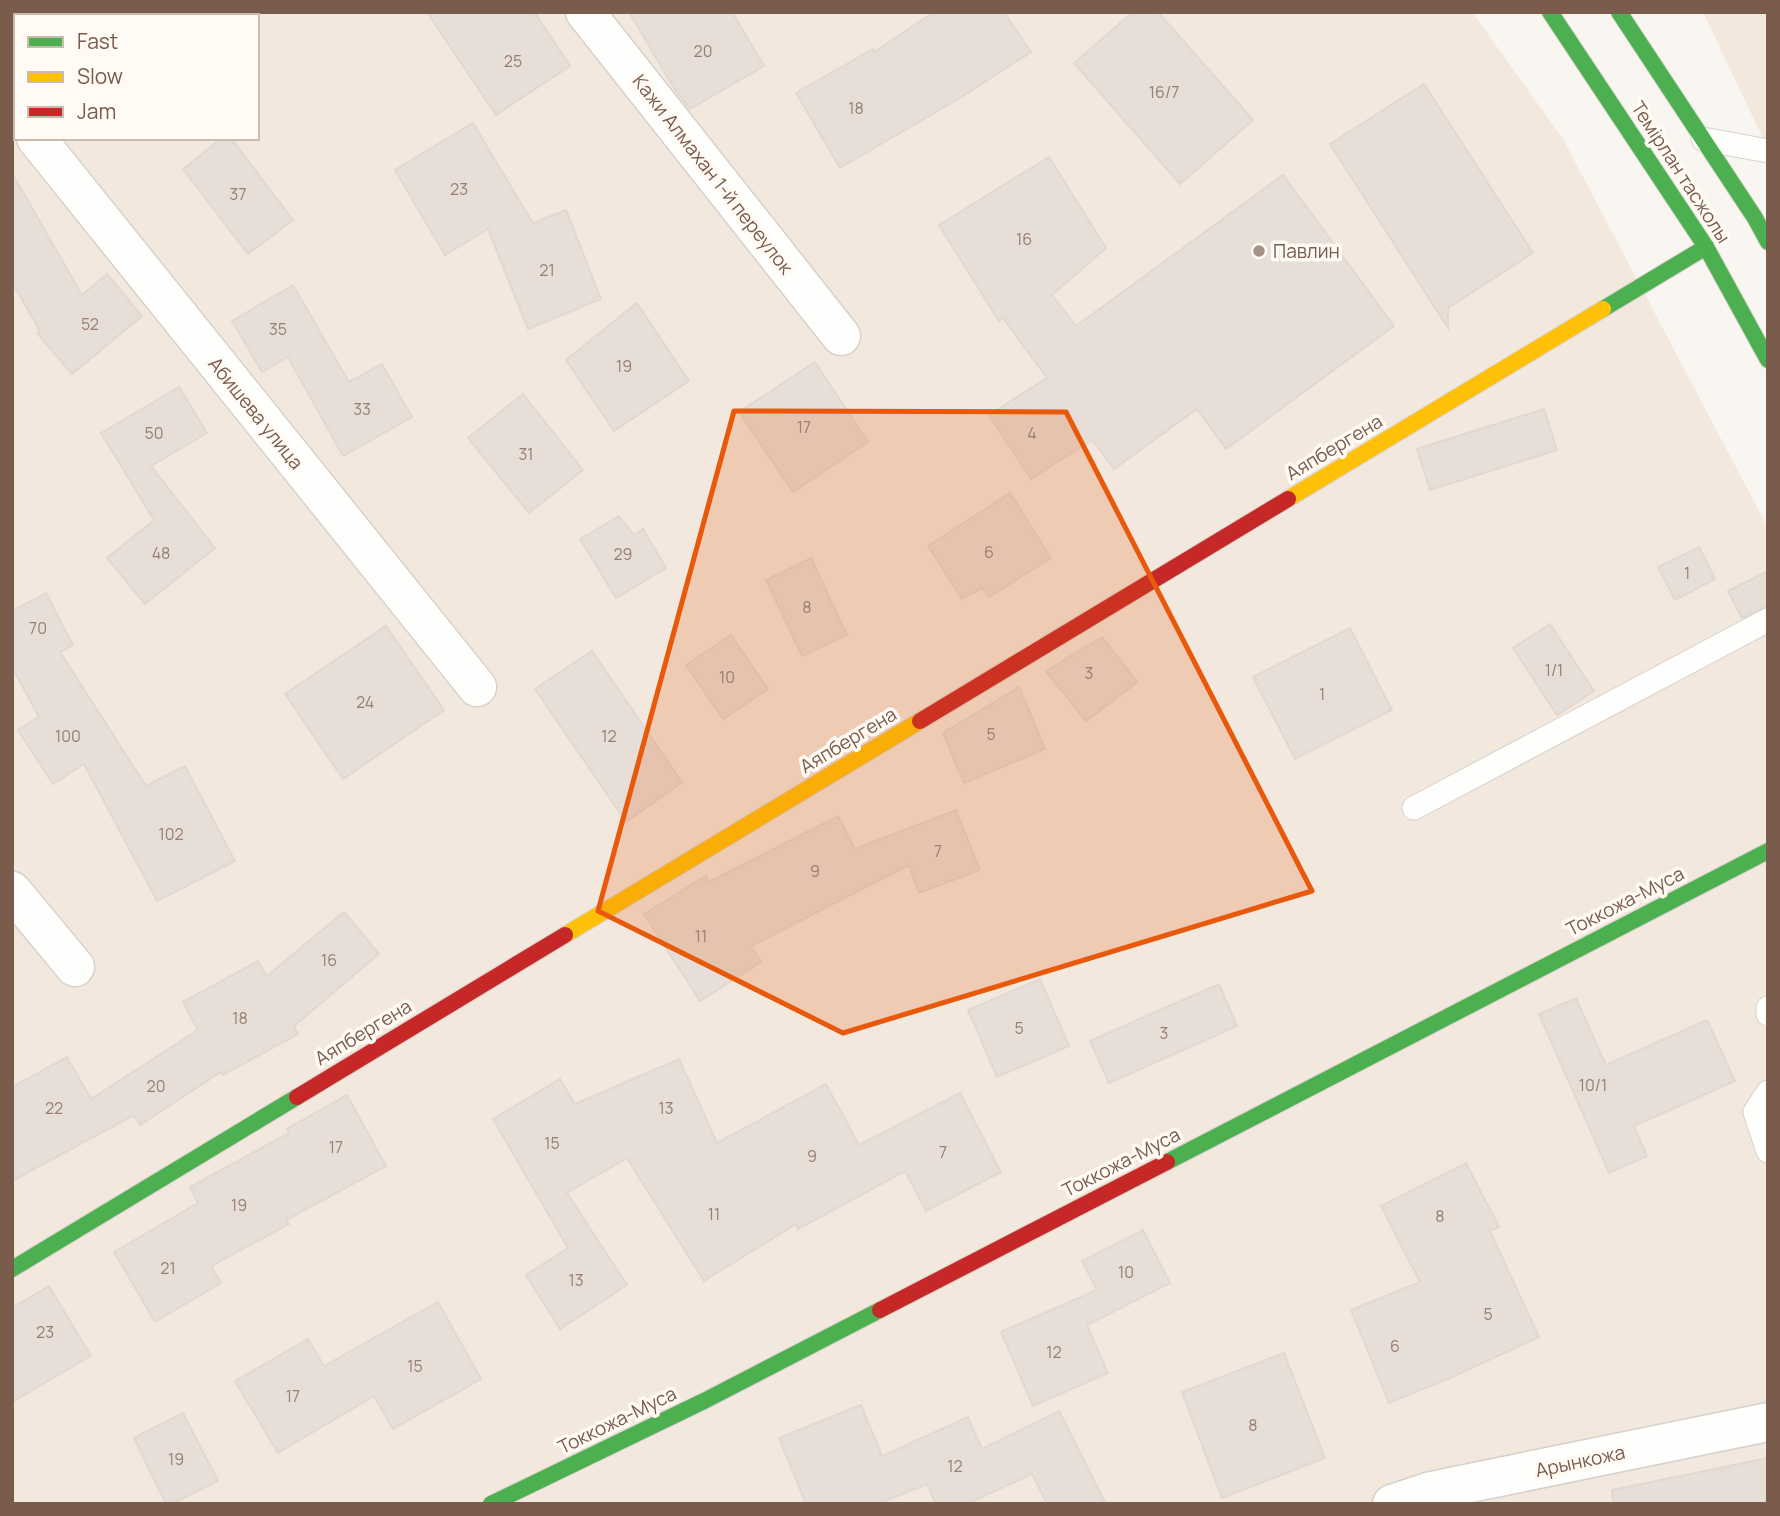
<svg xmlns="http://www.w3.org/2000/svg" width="1780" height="1516" font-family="Manrope,sans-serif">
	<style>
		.residential { fill: #f2e8de; fill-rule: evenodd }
		.building { fill: #e6ded7; stroke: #e2d8d2; stroke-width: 2 }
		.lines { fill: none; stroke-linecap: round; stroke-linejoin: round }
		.lane-casing { stroke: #d7d1cb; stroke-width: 25 }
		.street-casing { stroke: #d7d1cb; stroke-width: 41 }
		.fast-casing { stroke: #d9d2cb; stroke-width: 18 }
		.slow-casing { stroke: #d9d2cb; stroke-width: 18 }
		.jam-casing { stroke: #d9d2cb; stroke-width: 18 }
		.lane { stroke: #fefefd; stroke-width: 23 }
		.street { stroke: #fefefd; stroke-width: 38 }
		.fast { stroke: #4caf50; stroke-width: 16 }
		.slow { stroke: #ffc107; stroke-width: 16 }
		.jam { stroke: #c62828; stroke-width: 16 }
		.marked { fill: #e8590c; fill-opacity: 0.2; stroke: #e8590c; stroke-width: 5; stroke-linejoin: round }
		.poi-dot { fill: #a69286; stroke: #fffaf3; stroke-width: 2.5 }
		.labels { text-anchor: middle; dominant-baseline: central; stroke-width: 7; stroke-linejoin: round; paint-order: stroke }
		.number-label { font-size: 16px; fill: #977e72 }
		.street-label { font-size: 19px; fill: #7a5c4d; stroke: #fffaf3 }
		.poi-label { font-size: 19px; fill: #7a5c4d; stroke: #fffaf3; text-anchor: start }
	</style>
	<rect width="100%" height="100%" fill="#f9f5f0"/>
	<g class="residential">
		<path d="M 12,12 L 1472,12 L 1563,139 L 1768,528 L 1768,1504 L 12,1504 ZM 16,16 L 257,16 L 257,138 L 16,138 Z"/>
		<path d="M 1703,12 L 1768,12 L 1768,149 Z"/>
	</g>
	<g class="building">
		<path d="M 427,12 L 534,12 L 570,66 L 496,115 Z"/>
		<path d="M 629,12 L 732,12 L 764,66 L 690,109 L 675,90 Z"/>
		<path d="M 934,12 L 1004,12 L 1031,52 L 960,98 L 840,168 L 796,93 L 873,49 L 874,52 Z"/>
		<path d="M 1133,12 L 1158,12 L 1253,120 L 1180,184 L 1074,63 Z"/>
		<path d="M 1424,84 L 1533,253 L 1448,308 L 1448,328 L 1330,144 Z"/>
		<path d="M 473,123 L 533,223 L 566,210 L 601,299 L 528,329 L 488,229 L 445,255 L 395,170 Z"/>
		<path d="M 222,138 L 231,138 L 293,220 L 248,254 L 183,169 Z"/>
		<path d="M 1049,157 L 1106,248 L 1052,295 L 1076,326 L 1283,175 L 1394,326 L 1226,449 L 1197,409 L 1114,469 L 1092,440 L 1031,479 L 989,415 L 1047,378 L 1003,318 L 999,321 L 939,225 Z"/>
		<path d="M 12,173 L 82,295 L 107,274 L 142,316 L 72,374 L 37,333 L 40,331 L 12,282 Z"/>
		<path d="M 293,285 L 349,382 L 382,364 L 412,417 L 343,456 L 288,357 L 262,372 L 232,321 Z"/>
		<path d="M 637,303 L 689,381 L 614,431 L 566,360 Z"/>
		<path d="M 815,362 L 868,442 L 793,492 L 739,412 Z"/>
		<path d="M 179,387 L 207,433 L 151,466 L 215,548 L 145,604 L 107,558 L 154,520 L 101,433 Z"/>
		<path d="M 523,394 L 583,470 L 529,513 L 468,438 Z"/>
		<path d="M 1544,409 L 1557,450 L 1430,490 L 1417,449 Z"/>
		<path d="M 1010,493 L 1051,558 L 989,597 L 982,588 L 962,599 L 928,546 Z"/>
		<path d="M 619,516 L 634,535 L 643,529 L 666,568 L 616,598 L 580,539 Z"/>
		<path d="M 1699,547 L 1715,579 L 1675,600 L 1658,567 Z"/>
		<path d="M 811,558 L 847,635 L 802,656 L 766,580 Z"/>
		<path d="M 1768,571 L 1768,606 L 1742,618 L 1728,591 Z"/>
		<path d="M 46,593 L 73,645 L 60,652 L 146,786 L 185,766 L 235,861 L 157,901 L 84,764 L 53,784 L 18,730 L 39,717 L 12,667 L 12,611 Z"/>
		<path d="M 1550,624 L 1594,691 L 1557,715 L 1513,648 Z"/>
		<path d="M 386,626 L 444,710 L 343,779 L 285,694 Z"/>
		<path d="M 1350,628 L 1392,710 L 1295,759 L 1253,677 Z"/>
		<path d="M 731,635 L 768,689 L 723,719 L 686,665 Z"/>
		<path d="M 1102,637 L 1137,682 L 1086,721 L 1046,671 Z"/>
		<path d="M 592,651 L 682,782 L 626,822 L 535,689 Z"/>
		<path d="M 1019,687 L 1045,749 L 964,783 L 943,733 Z"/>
		<path d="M 956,810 L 980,870 L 919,893 L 909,865 L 751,946 L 761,962 L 700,1001 L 644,914 L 706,876 L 709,882 L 838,816 L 855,849 Z"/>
		<path d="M 344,912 L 379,954 L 294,1026 L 298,1034 L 223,1075 L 221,1072 L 140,1125 L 134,1115 L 12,1181 L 12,1087 L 67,1057 L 91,1099 L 198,1030 L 183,1002 L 258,961 L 267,976 Z"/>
		<path d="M 1040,979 L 1069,1046 L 997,1077 L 968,1010 Z"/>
		<path d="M 1219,984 L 1237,1026 L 1109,1083 L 1090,1041 Z"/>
		<path d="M 1576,998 L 1606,1065 L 1707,1020 L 1735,1081 L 1634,1126 L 1647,1156 L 1609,1173 L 1539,1014 Z"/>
		<path d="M 679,1059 L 717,1143 L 826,1084 L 859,1145 L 960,1093 L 1001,1172 L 926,1211 L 905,1171 L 798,1229 L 796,1224 L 704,1281 L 627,1158 L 567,1193 L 627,1285 L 560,1329 L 526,1275 L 568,1248 L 493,1119 L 560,1079 L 575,1104 Z"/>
		<path d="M 347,1095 L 386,1166 L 286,1220 L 289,1224 L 211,1266 L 221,1283 L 155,1322 L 114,1252 L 198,1203 L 190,1187 L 289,1133 L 287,1129 Z"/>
		<path d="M 1466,1163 L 1499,1227 L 1490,1231 L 1539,1337 L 1450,1378 L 1389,1403 L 1351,1310 L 1420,1282 L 1381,1206 Z"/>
		<path d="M 1143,1230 L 1170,1283 L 1087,1325 L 1108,1373 L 1033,1406 L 1001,1332 L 1097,1290 L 1082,1261 Z"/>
		<path d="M 49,1286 L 91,1356 L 12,1402 L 12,1308 Z"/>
		<path d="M 438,1302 L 481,1379 L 393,1429 L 374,1396 L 278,1453 L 235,1381 L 308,1339 L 324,1366 Z"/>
		<path d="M 1284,1353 L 1325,1458 L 1222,1498 L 1182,1392 Z"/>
		<path d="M 861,1405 L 882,1456 L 968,1417 L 982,1449 L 1059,1411 L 1106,1504 L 1047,1504 L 1032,1474 L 967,1504 L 936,1504 L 927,1484 L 878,1504 L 806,1504 L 779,1438 Z"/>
		<path d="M 183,1413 L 218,1481 L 172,1504 L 166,1504 L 134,1438 Z"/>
		<path d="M 1768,1458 L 1768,1504 L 1613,1504 L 1612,1490 Z"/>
	</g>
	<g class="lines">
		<g class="lane-casing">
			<g id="lane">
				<path d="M 1703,139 L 1768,151"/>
				<path d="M 1414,808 L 1768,620"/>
				<path d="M 1768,1008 L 1768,1014"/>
				<path d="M 1768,1092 L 1755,1112 L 1768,1151"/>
			</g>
		</g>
		<g class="street-casing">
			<g id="street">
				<path d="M 585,12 L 841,336"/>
				<path d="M 45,16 L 50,12"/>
				<path d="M 12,36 L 16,34"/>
				<path d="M 12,109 L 16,114"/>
				<path d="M 36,138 L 477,687"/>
				<path d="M 12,891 L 75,967"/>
				<path d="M 1392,1504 L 1431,1491 L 1768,1422"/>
			</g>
		</g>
		<g class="fast-casing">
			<g id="fast">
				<path d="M 1550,12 L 1706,247 L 1768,360"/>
				<path d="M 1619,12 L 1755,218 L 1768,242"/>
				<path d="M 1603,309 L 1706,247"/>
				<path d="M 1167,1162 L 1768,851"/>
				<path d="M 12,1269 L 297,1097"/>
				<path d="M 491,1504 L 706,1400 L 880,1310"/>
			</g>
		</g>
		<g class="slow-casing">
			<g id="slow">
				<path d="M 1288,499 L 1603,309"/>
				<path d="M 565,935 L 920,721"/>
			</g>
		</g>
		<g class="jam-casing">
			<g id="jam">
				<path d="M 920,721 L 1288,499"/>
				<path d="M 297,1097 L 565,935"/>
				<path d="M 880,1310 L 1167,1162"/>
			</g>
		</g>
		<use href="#lane" class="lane"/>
		<use href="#street" class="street"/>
		<use href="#fast" class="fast"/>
		<use href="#slow" class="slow"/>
		<use href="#jam" class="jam"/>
	</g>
	<path class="marked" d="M 734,411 L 1066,412 L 1312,891 L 843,1033 L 598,911 Z"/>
	<circle class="poi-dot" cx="1259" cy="251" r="7"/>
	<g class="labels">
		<g class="number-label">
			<text x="703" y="51">20</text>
			<text x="513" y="61">25</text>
			<text x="1164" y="92">16/7</text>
			<text x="856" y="108">18</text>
			<text x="459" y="189">23</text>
			<text x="238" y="194">37</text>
			<text x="1024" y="239">16</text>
			<text x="547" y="270">21</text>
			<text x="90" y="324">52</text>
			<text x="278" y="329">35</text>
			<text x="624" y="366">19</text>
			<text x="362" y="409">33</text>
			<text x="804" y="427">17</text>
			<text x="154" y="433">50</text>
			<text x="1032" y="433">4</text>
			<text x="526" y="454">31</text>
			<text x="989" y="552">6</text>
			<text x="161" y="553">48</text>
			<text x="623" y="554">29</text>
			<text x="1687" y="573">1</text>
			<text x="807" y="607">8</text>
			<text x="38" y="628">70</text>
			<text x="1554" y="670">1/1</text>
			<text x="1089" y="673">3</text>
			<text x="727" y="677">10</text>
			<text x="1322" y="694">1</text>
			<text x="365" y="702">24</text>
			<text x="991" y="734">5</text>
			<text x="68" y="736">100</text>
			<text x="609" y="736">12</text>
			<text x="171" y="834">102</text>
			<text x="938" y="851">7</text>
			<text x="815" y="871">9</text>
			<text x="701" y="936">11</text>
			<text x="329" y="960">16</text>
			<text x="240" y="1018">18</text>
			<text x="1019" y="1028">5</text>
			<text x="1164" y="1033">3</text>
			<text x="1593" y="1085">10/1</text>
			<text x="156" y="1086">20</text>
			<text x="54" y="1108">22</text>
			<text x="666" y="1108">13</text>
			<text x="552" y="1143">15</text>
			<text x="336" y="1147">17</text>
			<text x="943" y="1152">7</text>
			<text x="812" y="1156">9</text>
			<text x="239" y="1205">19</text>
			<text x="714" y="1214">11</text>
			<text x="1440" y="1216">8</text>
			<text x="168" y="1268">21</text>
			<text x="1126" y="1272">10</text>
			<text x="576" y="1280">13</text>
			<text x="1488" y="1314">5</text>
			<text x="45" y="1332">23</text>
			<text x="1395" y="1346">6</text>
			<text x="1054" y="1352">12</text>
			<text x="415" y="1366">15</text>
			<text x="293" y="1396">17</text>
			<text x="1253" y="1425">8</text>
			<text x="176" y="1459">19</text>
			<text x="955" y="1466">12</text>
		</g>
		<g class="street-label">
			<text transform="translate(1681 172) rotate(57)">Темірлан тасжолы</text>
			<text transform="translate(713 174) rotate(52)">Кажи Алмахан 1-й переулок</text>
			<text transform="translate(256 413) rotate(51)">Абишева улица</text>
			<text transform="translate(1334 447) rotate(-31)">Аяпбергена</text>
			<text transform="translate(848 740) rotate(-31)">Аяпбергена</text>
			<text transform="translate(1625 901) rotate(-27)">Токкожа-Муса</text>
			<text transform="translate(363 1032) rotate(-31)">Аяпбергена</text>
			<text transform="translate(1121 1162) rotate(-27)">Токкожа-Муса</text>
			<text transform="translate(617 1420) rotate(-26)">Токкожа-Муса</text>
			<text transform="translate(1580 1461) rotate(-12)">Арынкожа</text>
		</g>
		<g class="poi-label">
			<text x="1273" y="251">Павлин</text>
		</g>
	</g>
	<rect width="1780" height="1516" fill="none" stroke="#7a5c4d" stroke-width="28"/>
	<rect x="14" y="14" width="245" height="126" fill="#fffaf3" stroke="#cabbb1" stroke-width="2"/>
	<rect x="28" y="37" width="35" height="10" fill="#4caf50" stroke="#cabbb1" stroke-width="2"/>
	<text x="77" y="49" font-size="21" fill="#7a5c4d">Fast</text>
	<rect x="28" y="72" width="35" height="10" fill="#ffc107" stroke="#cabbb1" stroke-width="2"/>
	<text x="77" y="84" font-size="21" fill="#7a5c4d">Slow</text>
	<rect x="28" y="107" width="35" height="10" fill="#c62828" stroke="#cabbb1" stroke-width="2"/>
	<text x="77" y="119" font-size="21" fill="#7a5c4d">Jam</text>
</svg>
